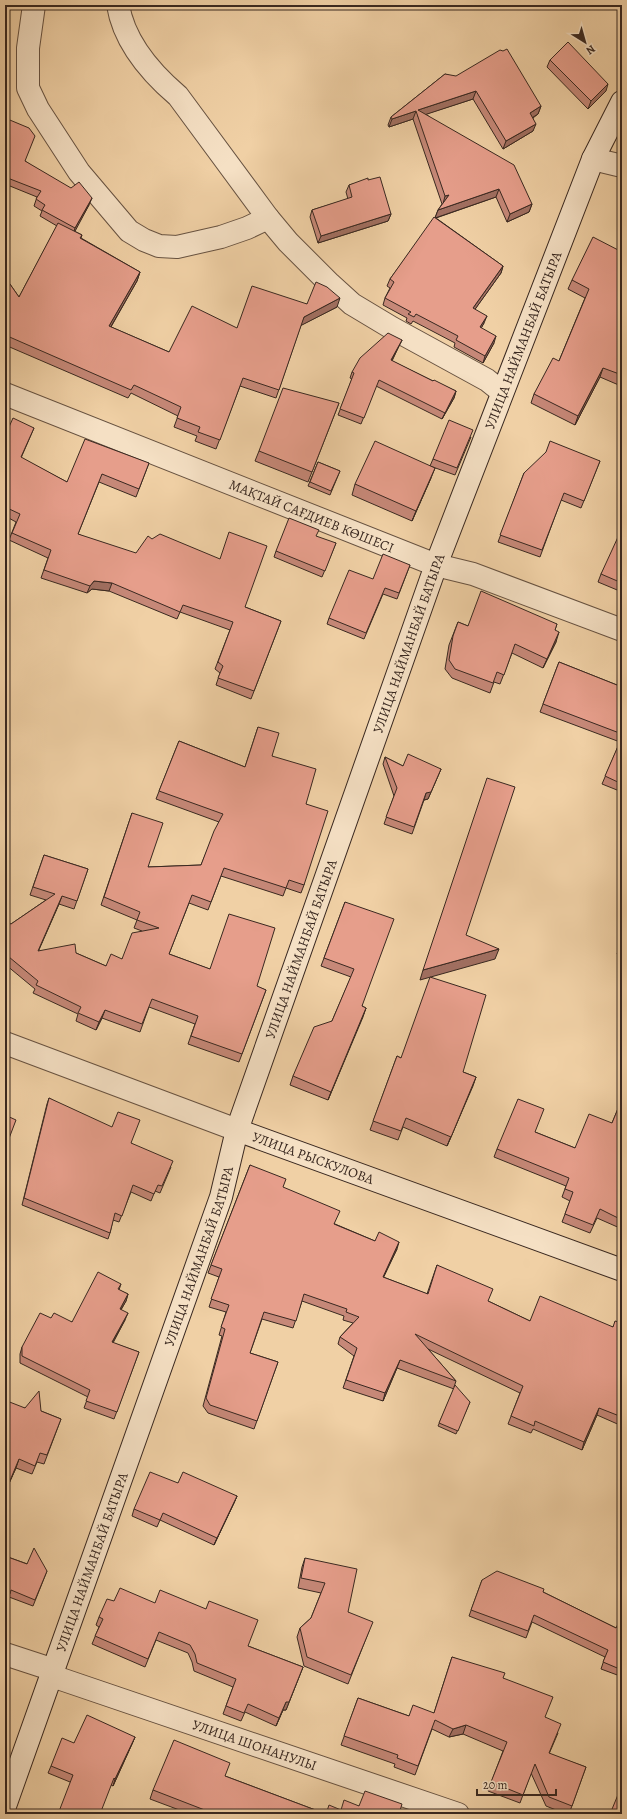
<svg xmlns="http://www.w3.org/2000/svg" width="627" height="1819" font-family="Alegreya,serif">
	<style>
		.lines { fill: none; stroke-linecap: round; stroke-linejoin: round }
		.street-casing { stroke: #675241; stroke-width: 24 }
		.secondary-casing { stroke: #392820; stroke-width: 24 }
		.street { stroke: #f5e0c4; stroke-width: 22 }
		.secondary { stroke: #f5e0c4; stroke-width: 22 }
		.wall { fill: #c68878; stroke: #392820 }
		.shaded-wall { fill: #a16f61; stroke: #392820 }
		.building { fill: #e69e8b; stroke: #392820 }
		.labels { text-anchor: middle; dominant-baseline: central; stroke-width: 3; stroke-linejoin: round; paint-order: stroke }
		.street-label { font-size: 14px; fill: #392820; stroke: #f5e0c4 }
	</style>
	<rect width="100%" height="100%" fill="#f0d0a5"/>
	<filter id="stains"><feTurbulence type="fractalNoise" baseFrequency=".005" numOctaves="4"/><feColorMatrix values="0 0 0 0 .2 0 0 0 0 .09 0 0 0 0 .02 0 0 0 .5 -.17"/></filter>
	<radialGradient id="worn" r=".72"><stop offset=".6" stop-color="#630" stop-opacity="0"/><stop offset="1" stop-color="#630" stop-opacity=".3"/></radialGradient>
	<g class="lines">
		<g class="street-casing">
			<g id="street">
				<path d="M 34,5 L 28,48 L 28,88 L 38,109 L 79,172 L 129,231 L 144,240 L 159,246 L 177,247 L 221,237 L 247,228 L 268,218 L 288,242 L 330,284 L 352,304 L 392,328 L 487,380 L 502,392"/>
				<path d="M 118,5 C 124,42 151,73 178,96 L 268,218"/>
				<path d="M 593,159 L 622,166"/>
				<path id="s1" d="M 5,394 L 436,565 L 473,574 L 622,630"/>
				<path d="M 5,1043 L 237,1130"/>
				<path d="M 5,1654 L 54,1670"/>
				<path id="s2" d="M 52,1676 L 458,1814"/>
			</g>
		</g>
		<g class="secondary-casing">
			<g id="secondary">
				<path id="s3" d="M 237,1130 L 622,1270"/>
				<path id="s4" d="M 5,1806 L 221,1197 L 237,1130 L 436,565 L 593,159 L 622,102"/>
			</g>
		</g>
		<use href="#street" class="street"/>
		<use href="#secondary" class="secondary"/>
	</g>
	<g class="wall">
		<path d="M 550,60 L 606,91 L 588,109 L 547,67 Z"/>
		<path d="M 445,74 L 541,106 L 538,114 L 533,118 L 533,131 L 503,149 L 473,99 L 426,114 L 532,204 L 529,212 L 507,222 L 496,197 L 436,218 L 503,266 L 501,273 L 475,309 L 484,323 L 481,328 L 494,343 L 483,363 L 454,347 L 455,343 L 413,321 L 411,324 L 406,321 L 407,318 L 383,305 L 385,298 L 390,288 L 387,286 L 390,279 L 435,218 L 438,210 L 442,204 L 413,119 L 389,127 L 388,125 L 391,117 Z"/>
		<path d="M 5,118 L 25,161 L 89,205 L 74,231 L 82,235 L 81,238 L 140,272 L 137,281 L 111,327 L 169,352 L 307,304 L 337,307 L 301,325 L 276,398 L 240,386 L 216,449 L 195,441 L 197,436 L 174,427 L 178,416 L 131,393 L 128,398 L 5,345 L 5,277 L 19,297 L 57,226 L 40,216 L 42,211 L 34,206 L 37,197 L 5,184 Z"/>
		<path d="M 368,180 L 391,214 L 388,221 L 318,243 L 310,217 L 312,210 L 348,199 L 346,192 L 349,185 Z"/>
		<path d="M 622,252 L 622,384 L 621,386 L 600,377 L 575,425 L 531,403 L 534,394 L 559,361 L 585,298 L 568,289 L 572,280 Z"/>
		<path d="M 402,340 L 399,346 L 392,361 L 433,381 L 456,391 L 454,398 L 442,419 L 376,386 L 361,424 L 338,415 L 352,379 L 350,378 L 352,372 Z"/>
		<path d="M 339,403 L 308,482 L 255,461 L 259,451 Z"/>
		<path d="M 34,428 L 21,458 L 67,482 L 149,463 L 136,497 L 99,482 L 78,534 L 245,607 L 281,621 L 251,699 L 216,685 L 220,673 L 215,669 L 230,630 L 180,612 L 177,619 L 109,591 L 92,589 L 87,593 L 41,578 L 48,558 L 9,540 L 16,522 L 5,516 L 5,436 Z"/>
		<path d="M 471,437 L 455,475 L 430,466 L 433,459 Z"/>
		<path d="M 600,461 L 581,508 L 561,500 L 540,557 L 498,542 L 524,473 Z"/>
		<path d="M 318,462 L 340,471 L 330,495 L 308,486 Z"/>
		<path d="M 431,478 L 412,521 L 352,495 L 355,484 Z"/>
		<path d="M 622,539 L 622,592 L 598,582 L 601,574 Z"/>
		<path d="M 336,543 L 322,577 L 274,557 L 276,551 Z"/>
		<path d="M 410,565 L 397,599 L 383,594 L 364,639 L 327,624 L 329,618 L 373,579 Z"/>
		<path d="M 458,622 L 468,626 L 557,624 L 555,630 L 556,642 L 543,668 L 512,653 L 500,684 L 494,682 L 490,693 L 452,678 L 445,669 L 449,645 Z"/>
		<path d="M 559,662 L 622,687 L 622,792 L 602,784 L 620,742 L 540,712 Z"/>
		<path d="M 258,727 L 272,756 L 306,804 L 304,885 L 301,893 L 286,888 L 283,896 L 221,876 L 208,910 L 189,903 L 169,954 L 266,990 L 239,1062 L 188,1044 L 195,1024 L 149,1007 L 140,1032 L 102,1018 L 96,1030 L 76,1021 L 78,1014 L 33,993 L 35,989 L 6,965 L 5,963 L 5,922 L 11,924 L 46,900 L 30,895 L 44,855 L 88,869 L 74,909 L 59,904 L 38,951 L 76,953 L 106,966 L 122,959 L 142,931 L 134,928 L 137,920 L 101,905 L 132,813 L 148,867 L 201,865 L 219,822 L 156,799 L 179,741 L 245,767 Z"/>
		<path d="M 385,757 L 403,766 L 441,769 L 428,799 L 424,800 L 412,834 L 384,824 L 394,796 L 383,764 Z"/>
		<path d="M 345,902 L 362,1006 L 366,1008 L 328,1100 L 290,1085 L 293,1076 L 332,1021 L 351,977 L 321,966 Z"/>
		<path d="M 622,943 L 622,956 L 617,954 Z"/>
		<path d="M 397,1056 L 401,1058 L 463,1072 L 476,1077 L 447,1146 L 403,1127 L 398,1140 L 370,1130 Z"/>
		<path d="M 49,1098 L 131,1143 L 171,1167 L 160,1193 L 155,1191 L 151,1201 L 131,1192 L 119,1222 L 113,1220 L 110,1233 L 108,1239 L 22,1205 L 47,1104 Z"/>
		<path d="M 622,1099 L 622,1229 L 597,1218 L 590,1233 L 562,1222 L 570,1201 L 562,1197 L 566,1186 L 494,1157 L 497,1149 L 535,1132 L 575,1148 L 612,1123 Z"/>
		<path d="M 250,1165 L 335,1224 L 375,1241 L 397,1249 L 383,1277 L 427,1294 L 437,1265 L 488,1301 L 530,1321 L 613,1327 L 622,1323 L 622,1426 L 597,1415 L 582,1450 L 533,1429 L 531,1433 L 508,1424 L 520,1393 L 428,1349 L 456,1381 L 454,1387 L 470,1402 L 456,1434 L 438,1426 L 454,1389 L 397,1368 L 383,1401 L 343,1388 L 354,1356 L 338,1344 L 340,1337 L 353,1323 L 343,1320 L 344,1316 L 302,1301 L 293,1328 L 262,1319 L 250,1353 L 278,1362 L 254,1429 L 208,1413 L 203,1406 L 222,1336 L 219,1335 L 226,1312 L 209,1307 L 219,1277 L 208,1273 Z"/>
		<path d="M 121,1284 L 119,1290 L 128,1294 L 126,1301 L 121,1310 L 125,1320 L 113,1343 L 139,1352 L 114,1419 L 84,1408 L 88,1397 L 20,1363 L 20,1354 L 22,1347 L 51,1318 L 72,1322 Z"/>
		<path d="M 5,1406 L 25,1408 L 41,1411 L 61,1419 L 44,1464 L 37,1462 L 32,1474 L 16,1468 L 5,1492 Z"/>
		<path d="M 178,1483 L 237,1496 L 234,1503 L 214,1545 L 160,1520 L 157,1527 L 132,1516 L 134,1509 Z"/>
		<path d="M 5,1556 L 47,1571 L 33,1606 L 9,1597 L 7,1600 L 5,1599 Z"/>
		<path d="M 305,1558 L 348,1612 L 369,1631 L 348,1684 L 304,1666 L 297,1637 L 300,1628 L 311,1618 L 321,1593 L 298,1588 L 302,1567 Z"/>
		<path d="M 482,1580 L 543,1592 L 616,1628 L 622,1623 L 622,1672 L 620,1676 L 601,1669 L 605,1657 L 532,1622 L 526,1638 L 469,1616 Z"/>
		<path d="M 114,1601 L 248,1646 L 303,1667 L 286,1710 L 283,1710 L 276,1726 L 245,1712 L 241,1721 L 223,1714 L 233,1687 L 194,1671 L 192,1662 L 188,1653 L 156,1640 L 145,1667 L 92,1644 L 99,1627 L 96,1625 L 99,1617 Z"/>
		<path d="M 452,1657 L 503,1678 L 545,1717 L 558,1733 L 549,1754 L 586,1767 L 569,1814 L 566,1814 L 546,1806 L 531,1773 L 520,1803 L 488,1791 L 503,1751 L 463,1734 L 449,1737 L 432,1729 L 415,1775 L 394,1767 L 395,1764 L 341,1745 L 358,1698 L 409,1716 L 434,1713 Z"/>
		<path d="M 135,1737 L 132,1744 L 113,1786 L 111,1785 L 70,1782 L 48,1773 L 51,1766 L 74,1743 Z"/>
		<path d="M 225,1776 L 326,1814 L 341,1810 L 359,1806 L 399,1814 L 190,1814 L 150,1799 L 153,1790 Z"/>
	</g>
	<g class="shaded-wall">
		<path d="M 608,84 L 606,91 L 588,109 L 591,101 Z"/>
		<path d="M 476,91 L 473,99 L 418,117 L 418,110 Z"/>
		<path d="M 541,106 L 538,114 L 527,121 L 530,113 Z"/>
		<path d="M 416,111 L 413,119 L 389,127 L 392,119 Z"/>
		<path d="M 536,124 L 533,131 L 503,149 L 506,141 Z"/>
		<path d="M 499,189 L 496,197 L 435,218 L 438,210 Z"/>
		<path d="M 449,195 L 443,204 L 445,196 Z"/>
		<path d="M 92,198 L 89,205 L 73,235 L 75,228 Z"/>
		<path d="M 532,204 L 529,212 L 507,222 L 510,214 Z"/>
		<path d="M 391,214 L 388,221 L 318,243 L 321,236 Z"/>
		<path d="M 503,266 L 501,273 L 471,315 L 473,308 Z"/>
		<path d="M 140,272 L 137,281 L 106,335 L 109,326 Z"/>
		<path d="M 340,298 L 337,307 L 300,326 L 304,317 Z"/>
		<path d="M 487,316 L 484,323 L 478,334 L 480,327 Z"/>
		<path d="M 496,336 L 494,343 L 483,363 L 485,356 Z"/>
		<path d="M 402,340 L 389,366 L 391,360 Z"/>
		<path d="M 603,368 L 600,377 L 575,425 L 578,416 Z"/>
		<path d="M 456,391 L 454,398 L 442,419 Z"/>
		<path d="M 435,468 L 431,478 L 412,521 L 416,511 Z"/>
		<path d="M 94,581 L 112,583 L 109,591 L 92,589 L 87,593 L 90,586 Z"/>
		<path d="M 559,632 L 556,642 L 543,668 Z"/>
		<path d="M 441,769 L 428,799 L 424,800 L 426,793 Z"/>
		<path d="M 62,896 L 59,904 L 35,959 L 38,951 Z"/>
		<path d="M 499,949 L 495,959 L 420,980 L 423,970 Z"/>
		<path d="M 366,1008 L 363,1017 L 328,1100 L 331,1092 Z"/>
		<path d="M 105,1010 L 102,1018 L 96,1030 L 99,1022 Z"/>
		<path d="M 476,1077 L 473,1086 L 447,1146 L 451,1137 Z"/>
		<path d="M 399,1242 L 397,1249 L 380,1285 L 383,1277 Z"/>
		<path d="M 128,1294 L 126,1301 L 117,1316 L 120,1309 Z"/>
		<path d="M 128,1313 L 125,1320 L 109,1349 L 112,1342 Z"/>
		<path d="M 400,1360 L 397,1368 L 383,1401 L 385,1393 Z"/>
		<path d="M 599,1408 L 597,1415 L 582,1450 L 584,1442 Z"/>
		<path d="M 19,1459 L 16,1468 L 5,1492 L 9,1483 Z"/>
		<path d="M 237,1496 L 234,1503 L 214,1545 L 217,1538 Z"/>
		<path d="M 303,1667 L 286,1710 L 283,1710 L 276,1726 L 286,1702 Z"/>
		<path d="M 466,1725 L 463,1734 L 449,1737 L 453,1729 Z"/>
		<path d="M 135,1737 L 132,1744 L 113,1786 L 115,1779 Z"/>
	</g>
	<g class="building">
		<path d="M 568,42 L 608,84 L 591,101 L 550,60 Z"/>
		<path d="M 507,49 L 541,106 L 530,113 L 536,124 L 506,141 L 476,91 L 418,110 L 514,165 L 532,204 L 510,214 L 499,189 L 438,210 L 449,195 L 445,196 L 416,111 L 392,119 L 391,117 L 445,74 L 456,76 L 500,50 L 503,51 Z"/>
		<path d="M 9,62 L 5,74 L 5,63 Z"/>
		<path d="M 5,118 L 29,128 L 35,136 L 25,161 L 71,188 L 79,182 L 92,198 L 75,228 L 42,210 L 45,205 L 36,199 L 41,191 L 5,177 Z"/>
		<path d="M 380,177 L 391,214 L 321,236 L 312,210 L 352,197 L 349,185 L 368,178 L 368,180 Z"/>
		<path d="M 434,217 L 503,266 L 473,308 L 487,316 L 480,327 L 496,336 L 485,356 L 456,340 L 458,336 L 416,314 L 414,317 L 408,314 L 411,312 L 385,298 L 394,282 L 390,279 Z"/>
		<path d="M 58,223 L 82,235 L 80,238 L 140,272 L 109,326 L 169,352 L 192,306 L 237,328 L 252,286 L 307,304 L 316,282 L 327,287 L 340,298 L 304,317 L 279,390 L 243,378 L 220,440 L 198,432 L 200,427 L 177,418 L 181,407 L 134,385 L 131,390 L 5,335 L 5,277 L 19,297 Z"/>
		<path d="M 593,237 L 622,252 L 622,375 L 603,368 L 578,416 L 534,394 L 553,358 L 559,361 L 589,289 L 572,280 Z"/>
		<path d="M 388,333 L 402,340 L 391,360 L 433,381 L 434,380 L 456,391 L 445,413 L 379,380 L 364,418 L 340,409 L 354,373 L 352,372 L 360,358 Z"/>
		<path d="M 283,388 L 339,403 L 312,472 L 259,451 Z"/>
		<path d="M 13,418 L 34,428 L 21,457 L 67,482 L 85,439 L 149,463 L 139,489 L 102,474 L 78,534 L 136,553 L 148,536 L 152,539 L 160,534 L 220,559 L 229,532 L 267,546 L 245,607 L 281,621 L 254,691 L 218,678 L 223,666 L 218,662 L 233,622 L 183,605 L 180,612 L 112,583 L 94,581 L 90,586 L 44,570 L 51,550 L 12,533 L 20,514 L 5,507 L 5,494 L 8,487 L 5,486 L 5,436 Z"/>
		<path d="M 449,420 L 473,430 L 457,468 L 433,459 Z"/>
		<path d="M 375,441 L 435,468 L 416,511 L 355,484 Z"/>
		<path d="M 550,441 L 600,461 L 584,501 L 564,493 L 542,550 L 500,535 L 524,473 L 546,452 Z"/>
		<path d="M 318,462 L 340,471 L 331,491 L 310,482 Z"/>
		<path d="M 289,518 L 319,530 L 316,536 L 336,543 L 325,571 L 276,551 Z"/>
		<path d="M 618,537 L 622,539 L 622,583 L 601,574 Z"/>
		<path d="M 383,554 L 410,565 L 399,593 L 385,588 L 366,633 L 329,618 L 349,570 L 373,579 Z"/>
		<path d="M 481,591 L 557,624 L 555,630 L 559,632 L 547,659 L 515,644 L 504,675 L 497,672 L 493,683 L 455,669 L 449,660 L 453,636 L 458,622 L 468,626 Z"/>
		<path d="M 559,662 L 622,687 L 622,734 L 543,704 Z"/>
		<path d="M 258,727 L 279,733 L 272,756 L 316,769 L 306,804 L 328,811 L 304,885 L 289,880 L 286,888 L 224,868 L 211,902 L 192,895 L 169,954 L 210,969 L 229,914 L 275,928 L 257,986 L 266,990 L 242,1054 L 191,1036 L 198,1016 L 152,999 L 142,1024 L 105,1010 L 99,1022 L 78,1013 L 81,1007 L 36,985 L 38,981 L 9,957 L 5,947 L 5,922 L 11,924 L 55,894 L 33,887 L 44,855 L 88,869 L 77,901 L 62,896 L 38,951 L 75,944 L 76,953 L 106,966 L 111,954 L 122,959 L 132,933 L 159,928 L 137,920 L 140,912 L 104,897 L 132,813 L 163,823 L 148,867 L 201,865 L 214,831 L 223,814 L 159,791 L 179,741 L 245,767 Z"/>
		<path d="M 622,737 L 622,784 L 605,776 Z"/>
		<path d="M 408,754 L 441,769 L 431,792 L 426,793 L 414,827 L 386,817 L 397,788 L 385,757 L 403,766 Z"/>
		<path d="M 487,778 L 515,787 L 466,935 L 499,949 L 423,970 Z"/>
		<path d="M 345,902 L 394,919 L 362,1006 L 366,1008 L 331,1092 L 293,1076 L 314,1027 L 332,1021 L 354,969 L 324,958 Z"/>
		<path d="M 622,943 L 622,948 L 620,947 Z"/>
		<path d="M 430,977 L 486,995 L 463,1072 L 476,1077 L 451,1137 L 406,1118 L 401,1131 L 373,1121 L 397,1056 L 401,1058 Z"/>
		<path d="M 49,1098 L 112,1127 L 118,1112 L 140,1120 L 131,1143 L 173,1161 L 162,1186 L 158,1185 L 154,1194 L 133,1185 L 122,1216 L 115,1213 L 110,1233 L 24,1198 Z"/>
		<path d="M 518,1099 L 544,1109 L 535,1132 L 575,1148 L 589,1114 L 612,1123 L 622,1099 L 622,1220 L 600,1209 L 593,1225 L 565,1214 L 573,1192 L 565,1189 L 569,1178 L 497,1149 Z"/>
		<path d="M 5,1115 L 16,1120 L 5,1149 Z"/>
		<path d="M 250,1165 L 286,1179 L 283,1187 L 340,1211 L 334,1224 L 375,1241 L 379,1232 L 399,1242 L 383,1277 L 428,1294 L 437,1265 L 493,1289 L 488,1301 L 530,1321 L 540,1296 L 613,1327 L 615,1321 L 622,1323 L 622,1417 L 599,1408 L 584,1442 L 535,1421 L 534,1426 L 511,1416 L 523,1386 L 415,1334 L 456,1381 L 400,1360 L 385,1393 L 346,1380 L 357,1348 L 340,1337 L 359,1317 L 346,1312 L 347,1309 L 304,1294 L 296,1321 L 264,1312 L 250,1353 L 278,1362 L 257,1421 L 210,1405 L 206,1398 L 225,1329 L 221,1327 L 229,1305 L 211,1299 L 222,1269 L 211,1265 Z"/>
		<path d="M 98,1272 L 121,1284 L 118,1289 L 128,1294 L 120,1309 L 128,1313 L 112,1342 L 139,1352 L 117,1412 L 86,1401 L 90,1390 L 22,1356 L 22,1347 L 40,1313 L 51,1318 L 54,1313 L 72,1322 Z"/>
		<path d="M 455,1385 L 470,1402 L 458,1431 L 439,1423 Z"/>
		<path d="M 39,1391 L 41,1411 L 61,1419 L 47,1455 L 40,1453 L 35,1466 L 19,1459 L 9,1483 L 5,1481 L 5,1406 L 7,1401 L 25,1408 Z"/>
		<path d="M 150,1472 L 178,1483 L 183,1472 L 237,1496 L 217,1538 L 163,1513 L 160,1520 L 134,1509 Z"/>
		<path d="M 34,1548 L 47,1571 L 35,1600 L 11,1590 L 10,1594 L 5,1592 L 5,1556 L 27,1564 Z"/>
		<path d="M 305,1558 L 357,1569 L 348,1612 L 373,1622 L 351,1675 L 307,1657 L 300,1628 L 311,1618 L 325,1583 L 301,1578 Z"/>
		<path d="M 497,1571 L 544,1589 L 543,1592 L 616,1628 L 619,1622 L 622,1623 L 622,1670 L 603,1662 L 608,1650 L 534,1615 L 528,1631 L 471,1610 L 482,1580 Z"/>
		<path d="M 120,1588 L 155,1603 L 160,1590 L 206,1609 L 209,1601 L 258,1620 L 248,1646 L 303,1667 L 289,1702 L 286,1702 L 279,1718 L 248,1704 L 244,1713 L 226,1706 L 236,1679 L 197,1663 L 195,1654 L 190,1645 L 159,1632 L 148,1659 L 95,1636 L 103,1619 L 99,1617 L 107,1599 L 114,1601 Z"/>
		<path d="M 452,1657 L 505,1673 L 503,1678 L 553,1697 L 545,1717 L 561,1724 L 549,1753 L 586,1767 L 572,1806 L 549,1797 L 535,1764 L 523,1795 L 491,1782 L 507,1742 L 466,1725 L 453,1729 L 435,1720 L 418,1766 L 397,1758 L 398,1755 L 344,1736 L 358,1698 L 409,1716 L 413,1705 L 434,1713 Z"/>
		<path d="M 87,1715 L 135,1737 L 115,1779 L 114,1778 L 100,1814 L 58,1814 L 73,1775 L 51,1766 L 62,1738 L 74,1743 Z"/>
		<path d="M 174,1740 L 230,1763 L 225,1776 L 326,1814 L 329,1805 L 341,1810 L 344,1800 L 359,1806 L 365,1791 L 402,1804 L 399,1814 L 215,1814 L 153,1790 Z"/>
		<path d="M 622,1785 L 622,1814 L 610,1814 Z"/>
	</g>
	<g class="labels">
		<g class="street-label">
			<text stroke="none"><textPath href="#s4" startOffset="1555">УЛИЦА НАЙМАНБАЙ БАТЫРА</textPath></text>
			<text stroke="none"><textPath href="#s1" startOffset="330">МАҚТАЙ САҒДИЕВ КӨШЕСІ</textPath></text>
			<text stroke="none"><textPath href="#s4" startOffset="1231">УЛИЦА НАЙМАНБАЙ БАТЫРА</textPath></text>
			<text stroke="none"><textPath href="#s4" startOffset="907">УЛИЦА НАЙМАНБАЙ БАТЫРА</textPath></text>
			<text stroke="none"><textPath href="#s3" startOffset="81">УЛИЦА РЫСКУЛОВА</textPath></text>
			<text stroke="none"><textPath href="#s4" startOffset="583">УЛИЦА НАЙМАНБАЙ БАТЫРА</textPath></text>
			<text stroke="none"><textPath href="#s4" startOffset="259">УЛИЦА НАЙМАНБАЙ БАТЫРА</textPath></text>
			<text stroke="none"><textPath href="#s2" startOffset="214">УЛИЦА ШОНАНУЛЫ</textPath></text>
		</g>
	</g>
	<rect width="627" height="1819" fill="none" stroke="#f0d0a5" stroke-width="20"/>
	<rect x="6" y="6" width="615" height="1807" fill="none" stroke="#392820" stroke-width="2"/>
	<rect x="10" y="10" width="607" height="1799" fill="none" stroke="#392820"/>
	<g transform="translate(585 42) rotate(143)" stroke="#f5e0c4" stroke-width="3" paint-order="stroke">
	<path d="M0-3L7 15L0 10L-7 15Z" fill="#392820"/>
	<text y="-6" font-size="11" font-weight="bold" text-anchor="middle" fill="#392820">N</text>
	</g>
	<path d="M477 1789v6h79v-6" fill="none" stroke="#392820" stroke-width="2"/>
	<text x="483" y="1789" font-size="12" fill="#392820" stroke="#f5e0c4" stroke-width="3" paint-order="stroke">20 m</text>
	<rect width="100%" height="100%" filter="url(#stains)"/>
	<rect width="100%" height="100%" fill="url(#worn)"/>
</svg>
